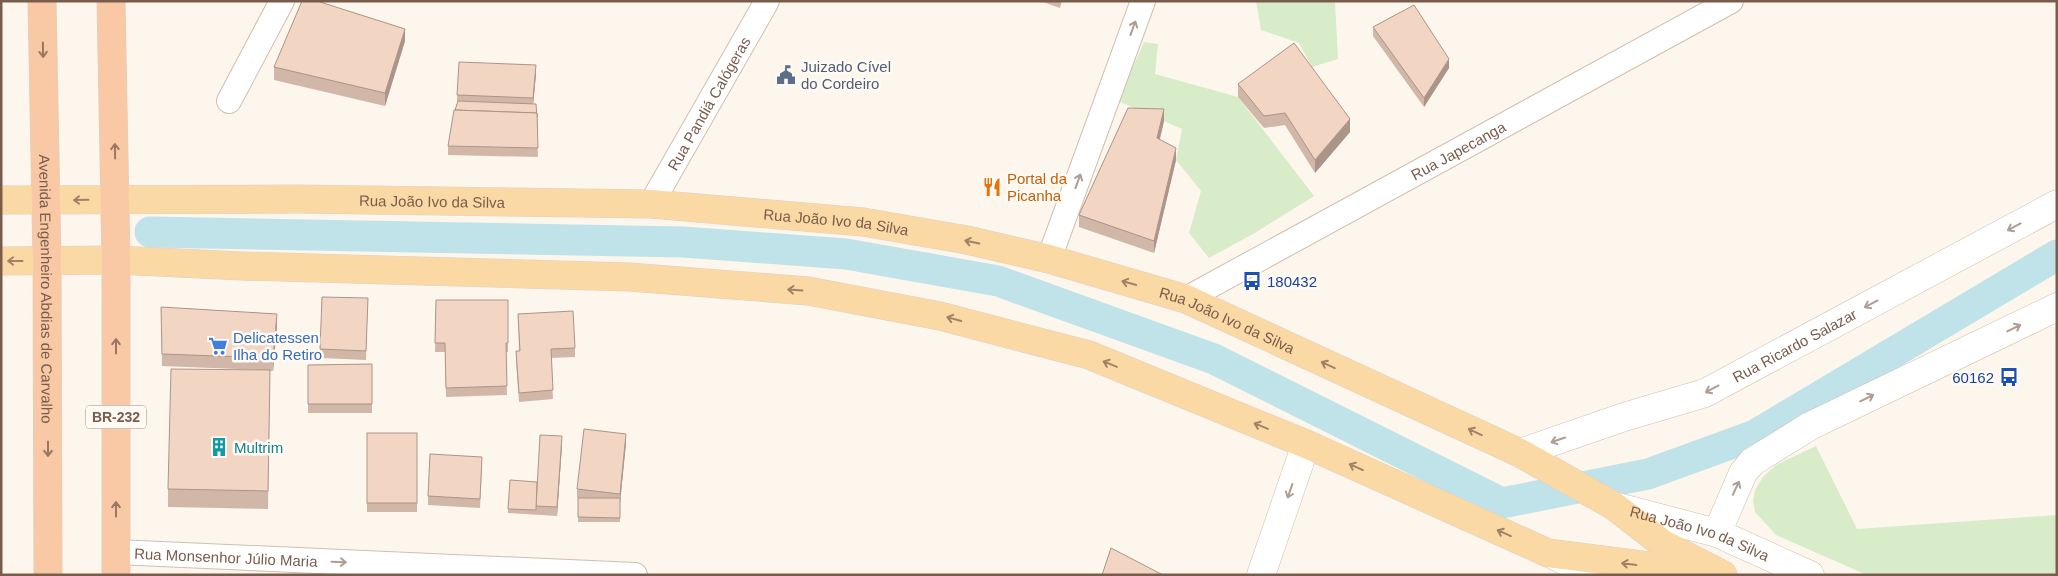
<svg xmlns="http://www.w3.org/2000/svg" width="2058" height="576" font-family="Helvetica,sans-serif">
	<style>
		.green { fill: #d8ecc9 }
		.lines { fill: none; stroke-linecap: round; stroke-linejoin: round }
		.canal { stroke: #bfe3e8; stroke-width: 31 }
		.minor-casing { stroke: #d1beb0; stroke-width: 26 }
		.tertiary-casing { stroke: #d1beb0; stroke-width: 29 }
		.primary-casing { stroke: #dad1cd; stroke-width: 29 }
		.trunk-casing { stroke: #dad1cd; stroke-width: 29 }
		.minor { stroke: #fff; stroke-width: 24 }
		.tertiary { stroke: #fff; stroke-width: 28 }
		.primary { stroke: #fbd9a5; stroke-width: 28 }
		.trunk { stroke: #f9c8a4; stroke-width: 28 }
		.wall { fill: #d1b7a8 }
		.shaded-wall { fill: #aa9588 }
		.building { fill: #f3d5c3; stroke: #aa9588 }
		.oneway { stroke: #af9d94 }
		.oneway2 { stroke: #9a7763 }
		.oneway3 { stroke: #a18267 }
		.labels { text-anchor: middle; dominant-baseline: central; stroke-width: 5; stroke-linejoin: round; paint-order: stroke }
		.shield { fill: #fffaf3; stroke: #a28b7f; stroke-width: 1 }
		.shield-label { font-size: 14px; font-weight: bold; fill: #7a5c4d }
		.service-label { font-size: 15px; fill: #4e5e75; stroke: #fffaf3; text-anchor: start }
		.street-label { font-size: 15px; fill: #7a5c4d; stroke: #fffaf3 }
		.food-label { font-size: 15px; fill: #c56008; stroke: #fffaf3; text-anchor: start }
		.transit-label { font-size: 15px; fill: #164399; stroke: #fffaf3; text-anchor: start }
		.shop-label { font-size: 15px; fill: #366cbe; stroke: #fffaf3; text-anchor: start }
		.culture-label { font-size: 15px; fill: #0d838f; stroke: #fffaf3; text-anchor: start }
	</style>
	<rect width="100%" height="100%" fill="#fdf6ec"/>
	<g class="green">
		<path d="M 1256,1 L 1335,1 L 1338,59 L 1312,67 L 1299,43 L 1261,30 Z"/>
		<path d="M 1144,42 L 1158,44 L 1155,74 L 1238,97 L 1314,196 L 1253,234 L 1209,258 L 1189,233 L 1201,191 L 1176,160 L 1182,129 L 1118,101 Z"/>
		<path d="M 1816,446 L 1857,529 L 2057,515 L 2057,575 L 1867,575 L 1776,535 L 1755,512 L 1753,501 L 1755,490 L 1763,477 L 1776,465 Z"/>
	</g>
	<g class="lines">
		<path class="canal" d="M 150,232 L 683,242 L 846,254 L 998,281 L 1214,359 L 1502,503 L 1648,474 L 1755,435 L 2057,255"/>
		<g class="minor-casing">
			<g id="minor">
				<path d="M 229,101 L 282,1"/>
				<path id="s1" d="M 651,204 L 767,1"/>
				<path d="M 1049,259 L 1143,1"/>
				<path id="s2" d="M 1186,299 L 1731,1"/>
				<path id="s3" d="M 116,552 L 635,575"/>
			</g>
		</g>
		<g class="tertiary-casing">
			<g id="tertiary">
				<path id="s4" d="M 1520,453 L 1624,417 L 1705,393 L 2057,204"/>
				<path id="s5" d="M 1614,506 L 1717,533 L 1810,575"/>
				<path d="M 1717,533 L 1743,473 L 1752,462 L 1810,426 L 2057,307"/>
				<path d="M 1555,556 L 1594,575"/>
				<path d="M 1261,575 L 1306,444"/>
			</g>
		</g>
		<g class="primary-casing">
			<g id="primary">
				<path id="s6" d="M 1,200 L 298,199 L 651,204 L 863,222 L 967,240 L 1049,259 L 1186,299 L 1520,453 L 1614,506 L 1663,544 L 1723,575"/>
				<path d="M 1,261 L 116,260 L 242,266 L 629,277 L 808,291 L 940,316 L 1089,355 L 1306,444 L 1548,553 L 1649,566 L 1676,575"/>
			</g>
		</g>
		<g class="trunk-casing">
			<g id="trunk">
				<path id="s7" d="M 42,1 L 47,260 L 48,575"/>
				<path d="M 111,1 L 116,260 L 116,575"/>
			</g>
		</g>
		<use href="#minor" class="minor"/>
		<use href="#tertiary" class="tertiary"/>
		<use href="#primary" class="primary"/>
		<use href="#trunk" class="trunk"/>
	</g>
	<g class="wall">
		<path d="M 1040,1 L 1062,1 L 1060,8 Z"/>
		<path d="M 1373,27 L 1449,68 L 1424,107 L 1373,36 Z"/>
		<path d="M 405,41 L 385,106 L 274,80 L 274,67 Z"/>
		<path d="M 536,74 L 533,104 L 537,122 L 538,157 L 448,155 L 448,146 L 457,104 L 457,95 Z"/>
		<path d="M 1238,84 L 1350,132 L 1315,173 L 1285,125 L 1264,128 L 1238,97 Z"/>
		<path d="M 1164,121 L 1160,139 L 1176,160 L 1154,253 L 1079,227 L 1079,215 Z"/>
		<path d="M 368,298 L 366,360 L 320,358 L 320,349 Z"/>
		<path d="M 436,300 L 508,300 L 508,352 L 506,352 L 507,395 L 446,397 L 445,352 L 435,352 Z"/>
		<path d="M 161,307 L 277,326 L 273,371 L 270,371 L 268,509 L 168,507 L 168,489 L 262,370 L 162,366 Z"/>
		<path d="M 518,314 L 575,348 L 575,357 L 551,358 L 553,399 L 519,402 L 516,360 L 516,351 L 519,351 Z"/>
		<path d="M 372,364 L 372,413 L 308,413 L 308,365 Z"/>
		<rect x="367" y="433" width="50" height="79"/>
		<path d="M 626,443 L 620,503 L 620,522 L 578,522 L 578,498 L 577,498 L 577,489 Z"/>
		<path d="M 562,445 L 557,516 L 508,513 L 508,509 L 537,482 Z"/>
		<path d="M 482,466 L 480,508 L 428,505 L 428,496 Z"/>
	</g>
	<g class="shaded-wall">
		<path d="M 405,29 L 405,41 L 385,106 L 385,93 Z"/>
		<path d="M 1449,59 L 1449,68 L 1424,107 L 1424,98 Z"/>
		<path d="M 536,65 L 536,74 L 533,107 L 533,98 Z"/>
		<path d="M 1164,109 L 1164,121 L 1157,150 L 1157,138 Z"/>
		<path d="M 1350,119 L 1350,132 L 1315,173 L 1315,160 Z"/>
		<path d="M 1176,148 L 1176,160 L 1154,253 L 1154,241 Z"/>
		<path d="M 277,314 L 277,326 L 273,371 L 273,358 Z"/>
		<path d="M 626,434 L 626,443 L 620,503 L 620,494 Z"/>
		<path d="M 562,436 L 562,445 L 557,516 L 557,507 Z"/>
	</g>
	<g class="building">
		<path d="M 302,1 L 317,1 L 405,29 L 385,93 L 274,67 Z"/>
		<path d="M 1414,5 L 1449,59 L 1424,98 L 1373,27 Z"/>
		<path d="M 1294,43 L 1350,119 L 1315,160 L 1285,113 L 1264,116 L 1238,84 Z"/>
		<path d="M 459,62 L 536,65 L 533,98 L 457,95 Z"/>
		<path d="M 458,101 L 536,104 L 537,117 L 537,113 L 455,110 Z"/>
		<path d="M 1128,108 L 1164,109 L 1157,138 L 1176,148 L 1154,241 L 1079,215 Z"/>
		<path d="M 454,110 L 537,113 L 538,148 L 448,146 Z"/>
		<path d="M 322,297 L 368,298 L 366,351 L 320,349 Z"/>
		<path d="M 436,300 L 508,300 L 508,343 L 506,343 L 507,386 L 446,388 L 445,343 L 435,343 Z"/>
		<path d="M 161,307 L 277,314 L 273,358 L 162,354 Z"/>
		<path d="M 573,311 L 575,348 L 551,349 L 553,390 L 519,393 L 516,351 L 520,351 L 518,314 Z"/>
		<path d="M 372,364 L 372,404 L 308,404 L 308,365 Z"/>
		<path d="M 171,369 L 270,370 L 268,491 L 168,489 Z"/>
		<path d="M 584,429 L 626,434 L 620,494 L 577,489 Z"/>
		<rect x="367" y="433" width="50" height="70"/>
		<path d="M 540,435 L 562,436 L 557,507 L 536,506 Z"/>
		<path d="M 430,454 L 482,457 L 480,499 L 428,496 Z"/>
		<path d="M 510,480 L 537,482 L 536,510 L 508,509 Z"/>
		<path d="M 578,498 L 620,498 L 620,518 L 578,517 Z"/>
		<path d="M 1111,548 L 1163,575 L 1102,575 Z"/>
	</g>
	<defs><path id="oneway-shaft" d="M-6 0H5M1.5-3L5.5 0L1.5 3" fill="none" stroke-width="1.6" stroke-linecap="round" stroke-linejoin="round" transform="scale(1.25)"/></defs>
	<g class="oneway">
		<use href="#oneway-shaft" transform="translate(1133 28) rotate(-70)"/>
		<use href="#oneway-shaft" transform="translate(1078 181) rotate(-70)"/>
		<use href="#oneway-shaft" transform="translate(2014 227) rotate(152)"/>
		<use href="#oneway-shaft" transform="translate(1871 304) rotate(152)"/>
		<use href="#oneway-shaft" transform="translate(2014 328) rotate(-26)"/>
		<use href="#oneway-shaft" transform="translate(1712 389) rotate(152)"/>
		<use href="#oneway-shaft" transform="translate(1867 398) rotate(-26)"/>
		<use href="#oneway-shaft" transform="translate(1558 440) rotate(161)"/>
		<use href="#oneway-shaft" transform="translate(1736 488) rotate(-65)"/>
		<use href="#oneway-shaft" transform="translate(1290 491) rotate(109)"/>
		<use href="#oneway-shaft" transform="translate(339 562) rotate(2)"/>
	</g>
	<g class="oneway2">
		<use href="#oneway-shaft" transform="translate(43 50) rotate(89)"/>
		<use href="#oneway-shaft" transform="translate(115 151) rotate(-91)"/>
		<use href="#oneway-shaft" transform="translate(116 346) rotate(-90)"/>
		<use href="#oneway-shaft" transform="translate(48 449) rotate(90)"/>
		<use href="#oneway-shaft" transform="translate(116 509) rotate(-90)"/>
	</g>
	<g class="oneway3">
		<use href="#oneway-shaft" transform="translate(81 200) rotate(179)"/>
		<use href="#oneway-shaft" transform="translate(972 242) rotate(-168)"/>
		<use href="#oneway-shaft" transform="translate(15 261) rotate(180)"/>
		<use href="#oneway-shaft" transform="translate(1129 283) rotate(-164)"/>
		<use href="#oneway-shaft" transform="translate(795 290) rotate(-176)"/>
		<use href="#oneway-shaft" transform="translate(954 319) rotate(-165)"/>
		<use href="#oneway-shaft" transform="translate(1110 364) rotate(-158)"/>
		<use href="#oneway-shaft" transform="translate(1328 365) rotate(-155)"/>
		<use href="#oneway-shaft" transform="translate(1261 426) rotate(-158)"/>
		<use href="#oneway-shaft" transform="translate(1475 432) rotate(-155)"/>
		<use href="#oneway-shaft" transform="translate(1356 467) rotate(-156)"/>
		<use href="#oneway-shaft" transform="translate(1504 533) rotate(-156)"/>
		<use href="#oneway-shaft" transform="translate(1629 564) rotate(-173)"/>
	</g>
	<defs>
		<g id="civic-bare" transform="scale(1.5)"><path d="M-.6-6.5H3V-4.5H.6V-3L4-1V1h2V6H-6V1h2V-1L-.6-3ZM-1.2 2.5V6h2.4V2.5Z" fill="#5c6f8a" stroke="#fffaf3" stroke-width="2.5" paint-order="stroke"/></g>
		<g id="restaurant-bare" transform="scale(1.5)"><path d="M-5-6h1v4h1v-4h1v4h1v-4h1v5L-1.5 .5V6h-2V.5L-5-1ZM5-6V6H3V1.5H1.5Q1.5-4 5-6Z" fill="#e8710a" stroke="#fffaf3" stroke-width="2.5" paint-order="stroke"/></g>
		<g id="bus-bare" transform="scale(1.5)"><path d="M-5-6H5V4H4V6H2V4H-2V6H-4V4H-5ZM-3.5-4V0h7V-4ZM-3.5 1.2v1.5H-2V1.2ZM2 1.2v1.5H3.5V1.2Z" fill="#1a4fb4" stroke="#fffaf3" stroke-width="2.5" paint-order="stroke"/></g>
		<g id="supermarket-bare" transform="scale(1.5)"><path d="M-6-5.5h2.5l.6 2H6L4.5 2H-2.5L-4.4-4H-6ZM-1.5 3.2a1.3 1.3 0 1 0 .1 0ZM3 3.2a1.3 1.3 0 1 0 .1 0Z" fill="#3f7fe0" stroke="#fffaf3" stroke-width="2.5" paint-order="stroke"/></g>
		<g id="building-bare" transform="scale(1.5)"><path d="M-4-6H4V6H1V3H-1V6H-4ZM-2.5-4.3h1.7v1.8h-1.7ZM.8-4.3h1.7v1.8H.8ZM-2.5-1h1.7V.8h-1.7ZM.8-1h1.7V.8H.8Z" fill="#0f9aa8" stroke="#fffaf3" stroke-width="2.5" paint-order="stroke"/></g>
	</defs>
	<g fill-rule="evenodd">
		<use href="#civic-bare" x="786" y="75"/>
		<use href="#restaurant-bare" x="992" y="187"/>
		<use href="#bus-bare" x="1252" y="281"/>
		<use href="#supermarket-bare" x="218" y="346"/>
		<use href="#bus-bare" x="2009" y="377"/>
		<use href="#building-bare" x="219" y="447"/>
	</g>
	<g class="labels">
		<rect class="shield" x="86" y="405.5" width="60" height="23" rx="4"/>
		<g class="shield-label">
			<text x="116" y="417">BR-232</text>
		</g>
		<g class="service-label">
			<text x="801" y="66">Juizado Cível<tspan x="801" dy="17">do Cordeiro</tspan></text>
		</g>
		<g class="street-label">
			<text stroke="none"><textPath href="#s1" startOffset="116">Rua Pandiá Calógeras</textPath></text>
			<text stroke="none"><textPath href="#s2" startOffset="310">Rua Japecanga</textPath></text>
			<text stroke="none"><textPath href="#s6" startOffset="431">Rua João Ivo da Silva</textPath></text>
			<text stroke="none"><textPath href="#s6" startOffset="836">Rua João Ivo da Silva</textPath></text>
			<text stroke="none"><textPath href="#s7" startOffset="288">Avenida Engenheiro Abdias de Carvalho</textPath></text>
			<text stroke="none"><textPath href="#s6" startOffset="1241">Rua João Ivo da Silva</textPath></text>
			<text stroke="none"><textPath href="#s4" startOffset="296">Rua Ricardo Salazar</textPath></text>
			<text stroke="none"><textPath href="#s5" startOffset="90">Rua João Ivo da Silva</textPath></text>
			<text stroke="none"><textPath href="#s3" startOffset="110">Rua Monsenhor Júlio Maria</textPath></text>
		</g>
		<g class="food-label">
			<text x="1007" y="178">Portal da<tspan x="1007" dy="17">Picanha</tspan></text>
		</g>
		<g class="transit-label">
			<text x="1267" y="281">180432</text>
			<text x="1994" y="377" text-anchor="end">60162</text>
		</g>
		<g class="shop-label">
			<text x="233" y="337">Delicatessen<tspan x="233" dy="17">Ilha do Retiro</tspan></text>
		</g>
		<g class="culture-label">
			<text x="234" y="447">Multrim</text>
		</g>
	</g>
	<rect width="2058" height="576" fill="none" stroke="#7a5c4d" stroke-width="5"/>
</svg>
